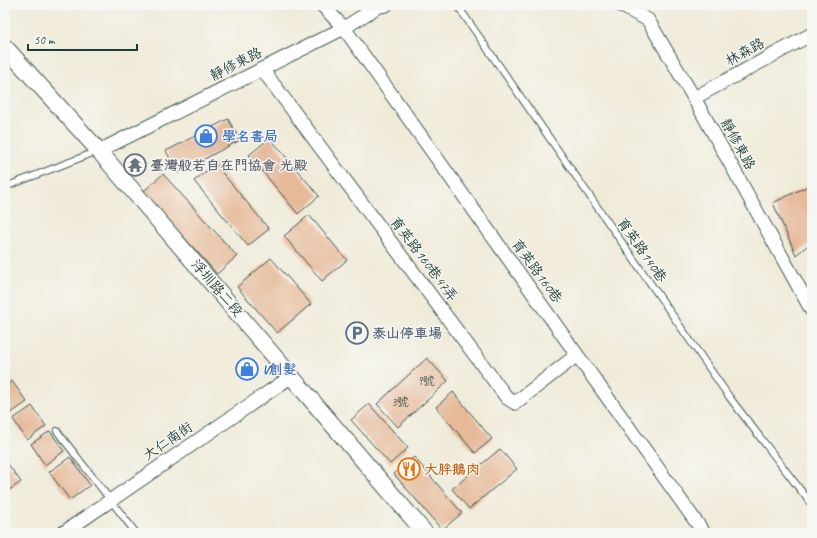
<svg xmlns="http://www.w3.org/2000/svg" width="817" height="538" font-family="Caveat,'LXGW WenKai TC',sans-serif">
	<style>
		.building { fill: #e6b999 }
		.lines { fill: none; stroke-linecap: round; stroke-linejoin: round }
		.service-casing { stroke: #3e574d; stroke-width: 8 }
		.minor-casing { stroke: #3e574d; stroke-width: 15 }
		.tertiary-casing { stroke: #3e574d; stroke-width: 18 }
		.service { stroke: #fff; stroke-width: 6 }
		.minor { stroke: #fff; stroke-width: 13 }
		.tertiary { stroke: #fff; stroke-width: 16 }
		.labels { text-anchor: middle; dominant-baseline: central; stroke-width: 3; stroke-linejoin: round; paint-order: stroke }
		.number-label { font-size: 12px; fill: #515c4d }
		.street-label { font-size: 14px; fill: #1f3d34; stroke: #f6f6f2 }
		.shop-label { font-size: 14px; font-weight: bold; fill: #366cbe; stroke: #f6f6f2; text-anchor: start }
		.worship-label { font-size: 14px; font-weight: bold; fill: #5b616d; stroke: #f6f6f2; text-anchor: start }
		.service-label { font-size: 14px; font-weight: bold; fill: #4e5e75; stroke: #f6f6f2; text-anchor: start }
		.food-label { font-size: 14px; font-weight: bold; fill: #c56008; stroke: #f6f6f2; text-anchor: start }
	</style>
	<rect width="100%" height="100%" fill="#f6f6f2"/>
	<filter id="ink" filterUnits="userSpaceOnUse"><feTurbulence type="fractalNoise" baseFrequency=".025" numOctaves="2"/><feDisplacementMap in="SourceGraphic" scale="8" xChannelSelector="R" yChannelSelector="G"/><feConvolveMatrix kernelMatrix="1 2 1 2 8 2 1 2 1" color-interpolation-filters="sRGB"/></filter>
	<filter id="wash" filterUnits="userSpaceOnUse"><feTurbulence type="fractalNoise" baseFrequency=".012" numOctaves="4" result="noise"/><feDisplacementMap in="SourceGraphic" scale="16" xChannelSelector="R" yChannelSelector="G"/><feGaussianBlur stdDeviation="0.9" result="paint"/><feColorMatrix in="noise" values="0 0 0 0 0 0 0 0 0 0 0 0 0 0 0 0 0 1.4 0 .05"/><feComposite in="paint" operator="in"/></filter>
	<g filter="url(#wash)">
		<rect width="100%" height="100%" fill="#f0ebd9"/>
		<g id="blocks">
			<g class="building">
				<path d="M 228,119 L 240,140 L 178,173 L 166,151 Z"/>
				<path d="M 270,138 L 319,196 L 298,214 L 249,155 Z"/>
				<path d="M 215,164 L 269,229 L 248,246 L 194,181 Z"/>
				<path d="M 163,174 L 237,256 L 217,274 L 143,192 Z"/>
				<path d="M 812,184 L 812,242 L 796,255 L 773,203 Z"/>
				<path d="M 309,215 L 347,260 L 322,281 L 284,236 Z"/>
				<path d="M 271,258 L 311,304 L 277,333 L 237,287 Z"/>
				<path d="M 427,358 L 448,381 L 398,427 L 377,404 Z"/>
				<path d="M 12,381 L 27,402 L 8,415 L 5,412 L 5,386 Z"/>
				<path d="M 453,392 L 492,439 L 475,453 L 436,407 Z"/>
				<path d="M 369,404 L 408,448 L 390,464 L 351,420 Z"/>
				<path d="M 32,406 L 46,426 L 27,440 L 13,419 Z"/>
				<path d="M 50,431 L 64,451 L 45,465 L 31,444 Z"/>
				<path d="M 500,449 L 517,469 L 469,509 L 452,489 Z"/>
				<path d="M 70,457 L 90,485 L 70,500 L 49,472 Z"/>
				<path d="M 414,457 L 462,513 L 442,530 L 394,474 Z"/>
				<path d="M 5,460 L 21,482 L 5,493 Z"/>
			</g>
		</g>
	</g>
	<g filter="url(#ink)">
		<use href="#blocks" fill-opacity="0" stroke="#3e574d" stroke-width="1"/>
		<g class="lines">
			<g class="service-casing">
				<g id="service">
					<path d="M 457,5 L 730,398 L 812,505"/>
					<path d="M 5,187 L 98,151"/>
					<path d="M 57,431 L 136,533"/>
				</g>
			</g>
			<g class="minor-casing">
				<g id="minor">
					<path d="M 322,5 L 344,28 L 704,533"/>
					<path d="M 620,5 L 648,20 L 694,98 L 812,311"/>
					<path d="M 262,69 L 507,398 L 515,403 L 577,355"/>
					<path d="M 694,98 L 812,34"/>
					<path d="M 99,151 L 344,28 L 377,7 L 386,5"/>
					<path d="M 63,533 L 292,376"/>
				</g>
			</g>
			<g class="tertiary-casing">
				<path id="tertiary" d="M 5,47 L 99,151 L 425,533"/>
			</g>
			<use href="#service" class="service"/>
			<use href="#minor" class="minor"/>
			<use href="#tertiary" class="tertiary"/>
		</g>
	</g>
	<defs>
		<g id="shop-ring" transform="scale(1.15)"><circle r="9.5" fill="#f6f6f2" stroke="#3f7fe0" stroke-width="1.5"/><path d="M-5-2.5h2.3a2.7 3.5 0 0 1 5.4 0H5L5.5 6h-11ZM-1.5-2.5h3a1.5 2.3 0 0 0-3 0Z" fill="#3f7fe0"/></g>
		<g id="temple-ring" transform="scale(1.15)"><circle r="9.5" fill="#f6f6f2" stroke="#6b7280" stroke-width="1.5"/><path d="M0-6L5-2H3V0L6.5 2.5H4V6H1.5V3h-3V6H-4V2.5H-6.5L-3 0V-2H-5Z" fill="#6b7280"/></g>
		<g id="parking-ring" transform="scale(1.15)"><circle r="9.5" fill="#f6f6f2" stroke="#5c6f8a" stroke-width="1.5"/><path d="M-3.5-5.5H1a3.5 3.5 0 0 1 0 7H-1V5.5H-3.5ZM-1-3.4V-.6H.8a1.4 1.4 0 0 0 0-2.8Z" fill="#5c6f8a"/></g>
		<g id="restaurant-ring" transform="scale(1.15)"><circle r="9.5" fill="#f6f6f2" stroke="#e8710a" stroke-width="1.5"/><path d="M-5-6h1v4h1v-4h1v4h1v-4h1v5L-1.5 .5V6h-2V.5L-5-1ZM5-6V6H3V1.5H1.5Q1.5-4 5-6Z" fill="#e8710a"/></g>
	</defs>
	<g fill-rule="evenodd">
		<use href="#shop-ring" x="206" y="136"/>
		<use href="#temple-ring" x="135" y="165"/>
		<use href="#parking-ring" x="357" y="333"/>
		<use href="#shop-ring" x="247" y="369"/>
		<use href="#restaurant-ring" x="409" y="469"/>
	</g>
	<g class="labels">
		<g class="number-label">
			<text x="426" y="381">9號</text>
			<text x="400" y="402">3號</text>
		</g>
		<g class="street-label">
			<text transform="translate(745 52) rotate(-29)">林森路</text>
			<text transform="translate(236 64) rotate(-27)">靜修東路</text>
			<text transform="translate(738 144) rotate(61)">靜修東路</text>
			<text transform="translate(642 250) rotate(55)">育英路140巷</text>
			<text transform="translate(424 259) rotate(53)">育英路160巷47弄</text>
			<text transform="translate(537 271) rotate(54)">育英路160巷</text>
			<text transform="translate(217 288) rotate(49)">浮圳路二段</text>
			<text transform="translate(168 441) rotate(-34)">大仁南街</text>
		</g>
		<g class="shop-label">
			<text x="222" y="136">學名書局</text>
			<text x="262" y="369">V創髮</text>
		</g>
		<g class="worship-label">
			<text x="150" y="165">臺灣般若自在門協會 光殿</text>
		</g>
		<g class="service-label">
			<text x="372" y="333">泰山停車場</text>
		</g>
		<g class="food-label">
			<text x="424" y="469">大胖鵝肉</text>
		</g>
	</g>
	<rect width="817" height="538" fill="none" stroke="#f6f6f2" stroke-width="20"/>
	<path d="M28 44v6h109v-6" fill="none" stroke="#1f3d34" stroke-width="2"/>
	<text x="34" y="44" font-size="12" fill="#1f3d34" stroke="#f6f6f2" stroke-width="3" paint-order="stroke">50 m</text>
</svg>
